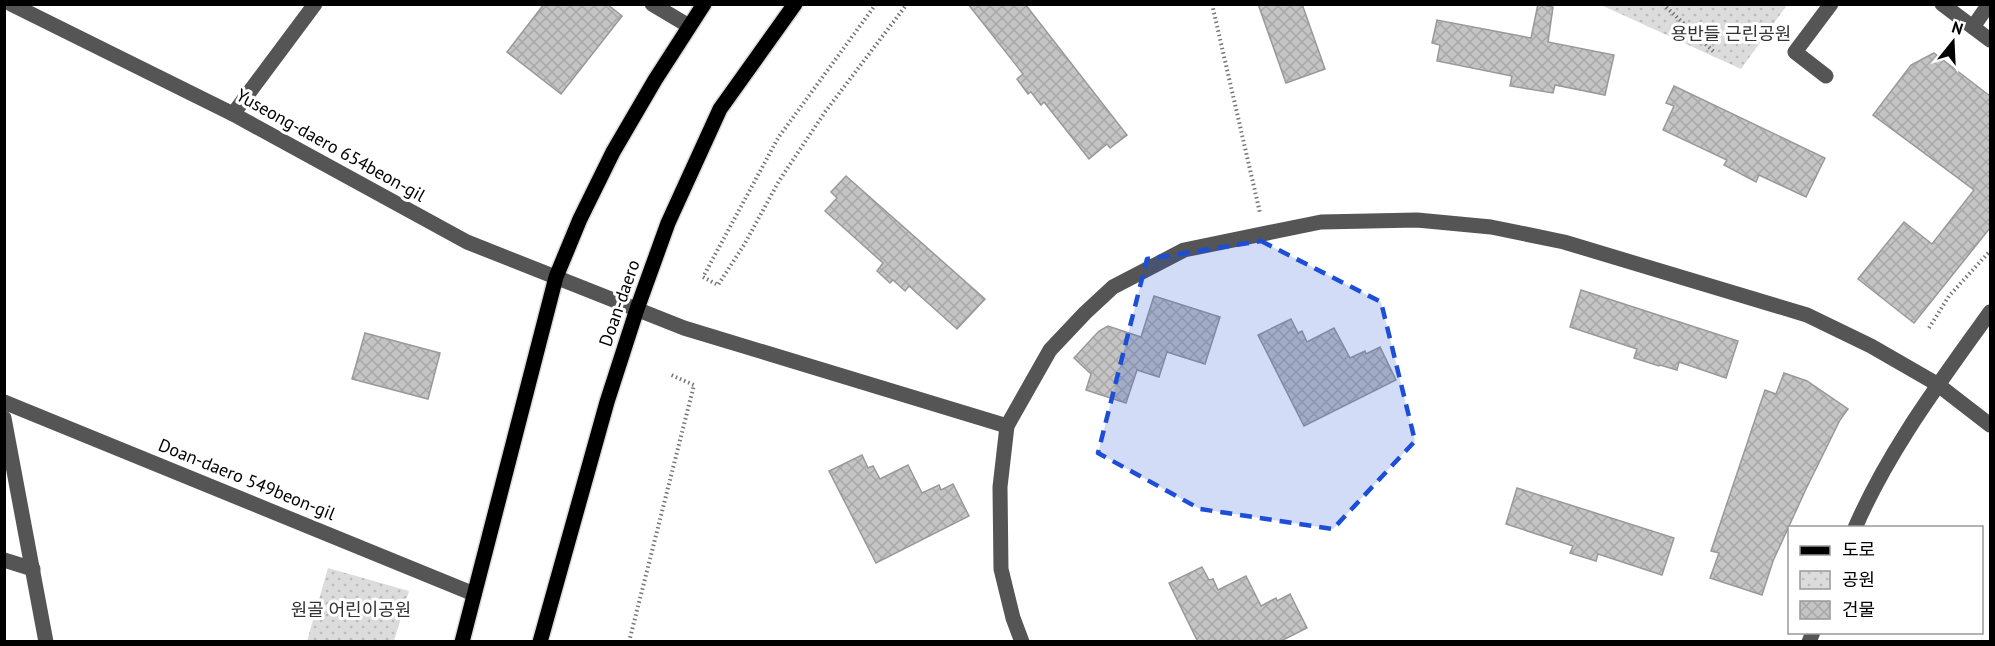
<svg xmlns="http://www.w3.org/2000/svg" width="1995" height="646" font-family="'PT Sans','Noto Sans KR',sans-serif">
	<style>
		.park { fill: url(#park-dots) }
		.building { fill: url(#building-cross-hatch); stroke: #999; stroke-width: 1.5 }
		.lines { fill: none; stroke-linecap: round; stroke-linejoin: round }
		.major-casing { stroke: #dbdbdb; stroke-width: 18 }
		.path { stroke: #777; stroke-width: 4; stroke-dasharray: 1.5 3; stroke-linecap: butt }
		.minor { stroke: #555; stroke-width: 15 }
		.major { stroke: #000; stroke-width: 15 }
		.marked { fill: #1d4ed8; fill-opacity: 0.2; stroke: #1d4ed8; stroke-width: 4.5; stroke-dasharray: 12 8; stroke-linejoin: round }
		.labels { text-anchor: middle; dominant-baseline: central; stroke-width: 6; stroke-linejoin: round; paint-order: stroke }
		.park-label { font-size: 18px; fill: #333; stroke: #fff }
		.street-label { font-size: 18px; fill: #000; stroke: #fff }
	</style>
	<defs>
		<pattern id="park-dots" width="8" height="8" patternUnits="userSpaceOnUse" patternTransform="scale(1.5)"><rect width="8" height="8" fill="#dcdcdc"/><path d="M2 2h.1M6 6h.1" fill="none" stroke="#bbb" stroke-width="1.8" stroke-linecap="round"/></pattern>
		<pattern id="building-cross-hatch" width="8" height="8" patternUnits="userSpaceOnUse" patternTransform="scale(1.5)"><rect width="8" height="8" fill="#c4c4c4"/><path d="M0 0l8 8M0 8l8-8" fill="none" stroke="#a7a7a7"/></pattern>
	</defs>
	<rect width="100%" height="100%" fill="#fff"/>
	<g class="park">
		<path d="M 1601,5 L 1787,5 L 1741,69 Z"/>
		<path d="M 328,568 L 409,591 L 394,641 L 307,641 Z"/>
	</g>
	<g class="building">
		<path d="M 544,4 L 607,4 L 622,16 L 561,94 L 507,52 Z"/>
		<path d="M 968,4 L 1025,4 L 1127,135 L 1110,148 L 1107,144 L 1089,159 L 1044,102 L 1041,105 L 1031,92 L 1028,94 L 1017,79 L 1023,74 Z"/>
		<path d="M 1258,4 L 1302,4 L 1325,69 L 1286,83 Z"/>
		<path d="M 1538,4 L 1553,7 L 1548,42 L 1614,55 L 1605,95 L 1555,85 L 1553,93 L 1510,86 L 1512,76 L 1437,61 L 1440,45 L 1432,43 L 1437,20 L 1531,38 Z"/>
		<path d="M 1934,53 L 1990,96 L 1990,228 L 1914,323 L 1858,279 L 1904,222 L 1932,244 L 1974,190 L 1873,115 L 1911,65 Z"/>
		<path d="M 1674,86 L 1825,158 L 1806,197 L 1759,175 L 1756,182 L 1724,165 L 1727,160 L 1663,130 L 1674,106 L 1666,103 Z"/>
		<path d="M 846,176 L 985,299 L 957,329 L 909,286 L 905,291 L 893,280 L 890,283 L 877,271 L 883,263 L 825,211 L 837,198 L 831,192 Z"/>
		<path d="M 1581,290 L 1738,341 L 1726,378 L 1679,362 L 1677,370 L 1660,365 L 1659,366 L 1634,358 L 1637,349 L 1570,327 Z"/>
		<path d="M 1154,296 L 1220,317 L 1205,364 L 1167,352 L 1159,377 L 1137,370 L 1126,403 L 1086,390 L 1091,374 L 1074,358 L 1099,331 L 1108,326 L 1141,337 Z"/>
		<path d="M 1291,319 L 1298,333 L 1302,331 L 1307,342 L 1334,328 L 1350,358 L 1365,351 L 1366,354 L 1380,347 L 1396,380 L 1304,426 L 1258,335 Z"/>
		<path d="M 365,333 L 440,353 L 428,399 L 352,379 Z"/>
		<path d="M 1784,373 L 1807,381 L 1848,409 L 1840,420 L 1806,489 L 1773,561 L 1762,595 L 1710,578 L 1719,553 L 1711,551 L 1765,390 L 1776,394 Z"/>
		<path d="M 862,455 L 868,468 L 873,466 L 880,479 L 908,465 L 922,493 L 939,485 L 941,490 L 953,484 L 969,516 L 876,563 L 829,471 Z"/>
		<path d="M 1517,488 L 1674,538 L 1662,575 L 1598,554 L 1596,561 L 1570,553 L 1573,546 L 1506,524 Z"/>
		<path d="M 1202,567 L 1209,580 L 1213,579 L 1218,590 L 1246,576 L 1261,606 L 1276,598 L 1277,601 L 1290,594 L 1307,628 L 1279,642 L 1198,642 L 1169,583 Z"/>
	</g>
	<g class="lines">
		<g class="major-casing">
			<g id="major">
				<path d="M 462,642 L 556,277 L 580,219 L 613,152 L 655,80 L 704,4"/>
				<path d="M 540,642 L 607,402 L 637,309 L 668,223 L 720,109 L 795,4"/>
			</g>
		</g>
		<g class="path">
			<path d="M 876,4 L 778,138 L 703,277 L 718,285 L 744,245 L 779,181 L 825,112 L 907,4"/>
			<path d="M 1212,4 L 1260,213"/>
			<path d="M 1663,4 L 1715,53"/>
			<path d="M 1929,328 L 1949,296 L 1990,251"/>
			<path d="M 629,642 L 694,385 L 669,374"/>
		</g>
		<g class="minor">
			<path d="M 11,4 L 233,114 L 467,242 L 684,328 L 1007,426 L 1050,350 L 1085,313 L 1113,287 L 1184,250 L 1321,222 L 1417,220 L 1491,227 L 1564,242 L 1807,315 L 1871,346 L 1937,384 L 1990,425"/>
			<path d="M 652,4 L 689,26"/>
			<path d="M 1942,4 L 1990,40"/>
			<path d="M 1973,27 L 1989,4"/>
			<path d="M 1826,76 L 1795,52 L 1831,4"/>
			<path d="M 233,114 L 315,4"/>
			<path d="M 4,402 L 474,594"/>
			<path d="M 4,418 L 46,642"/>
			<path d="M 1007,426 L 1000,487 L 1001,569 L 1013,618 L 1022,642"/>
			<path d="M 1855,528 C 1889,449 1941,381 1990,312"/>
			<path d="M 4,560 L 33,569"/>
			<path d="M 1809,642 L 1813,632"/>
		</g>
		<use href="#major" class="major"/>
	</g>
	<path class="marked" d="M 1261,241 L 1381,302 L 1415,441 L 1333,529 L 1200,509 L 1098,453 L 1147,259 Z"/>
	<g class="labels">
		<g class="park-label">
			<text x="1731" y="33">용반들 근린공원</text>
			<text x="351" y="609">원골 어린이공원</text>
		</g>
		<g class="street-label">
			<text transform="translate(331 145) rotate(29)">Yuseong-daero 654beon-gil</text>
			<text transform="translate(619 303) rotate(-71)">Doan-daero</text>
			<text transform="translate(247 479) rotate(22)">Doan-daero 549beon-gil</text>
		</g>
	</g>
	<rect width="1995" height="646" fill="none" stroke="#000000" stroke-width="12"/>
	<rect x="1788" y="526" width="195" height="108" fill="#ffffff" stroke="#999999" stroke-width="1.5"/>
	<rect x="1800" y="546" width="30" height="9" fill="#000000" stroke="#999999" stroke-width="1.5"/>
	<text x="1842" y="556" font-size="18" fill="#000000">도로</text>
	<rect x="1800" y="571" width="30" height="18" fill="url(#park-dots)" stroke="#999999" stroke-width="1.5"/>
	<text x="1842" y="586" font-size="18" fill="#000000">공원</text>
	<rect x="1800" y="601" width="30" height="18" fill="url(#building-cross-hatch)" stroke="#999999" stroke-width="1.5"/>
	<text x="1842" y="616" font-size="18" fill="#000000">건물</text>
	<g transform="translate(1953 42) rotate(18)" stroke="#ffffff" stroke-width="4.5" paint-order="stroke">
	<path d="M0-4.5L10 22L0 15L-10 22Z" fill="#000000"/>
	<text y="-9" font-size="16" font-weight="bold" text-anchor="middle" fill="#000000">N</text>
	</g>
</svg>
